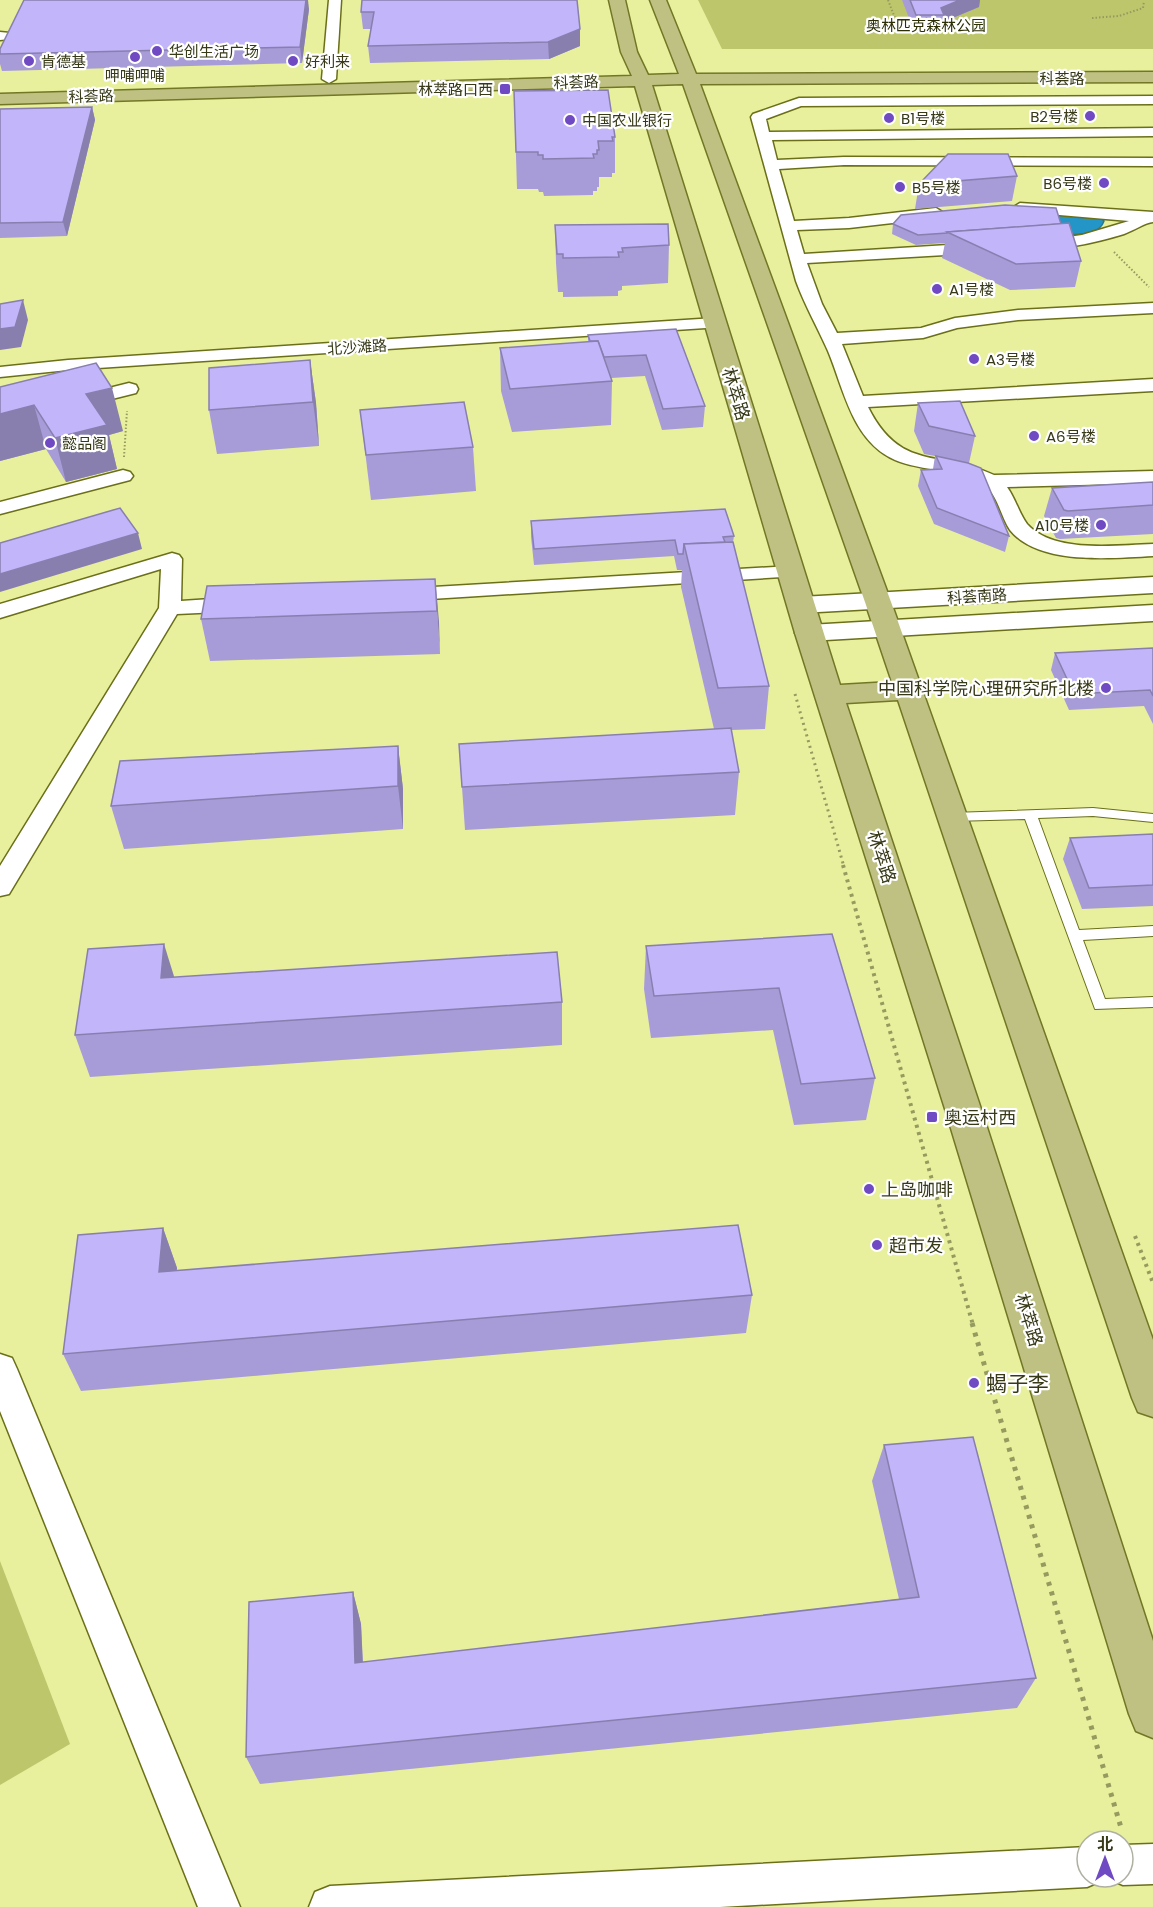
<svg xmlns="http://www.w3.org/2000/svg" width="1153" height="1907" font-family="Poppins,'Noto Sans SC',sans-serif">
	<style>
		.green { fill: #bec66c }
		.water { fill: #2395c7; stroke: #297992; stroke-width: 1.5 }
		.lines { fill: none; stroke-linecap: round; stroke-linejoin: round }
		.lane-casing { stroke: #6a6f18; stroke-width: 2 }
		.street-casing { stroke: #6a6f18; stroke-width: 3 }
		.secondary-casing { stroke: #6a6f18; stroke-width: 3 }
		.primary-casing { stroke: #727725; stroke-width: 3 }
		.path-far3 { stroke: #959a5e; stroke-width: 2; stroke-dasharray: 1.5 2; stroke-linecap: butt }
		.path-far2 { stroke: #959a5e; stroke-width: 3; stroke-dasharray: 2 4; stroke-linecap: butt }
		.path-far1 { stroke: #959a5e; stroke-width: 4; stroke-dasharray: 3 4.5; stroke-linecap: butt }
		.path { stroke: #959a5e; stroke-width: 5; stroke-dasharray: 4 6; stroke-linecap: butt }
		.lane { fill: #fff; fill-rule: evenodd }
		.street { fill: #fff; fill-rule: evenodd }
		.secondary { fill: #fff; fill-rule: evenodd }
		.primary { fill: #bec181; fill-rule: evenodd }
		.wall { fill: #a79cd7 }
		.shaded-wall { fill: #887faf }
		.building { fill: #c2b5fa; stroke: #887faf; stroke-width: 1.5 }
		.poi-dot { fill: #6f4ac3; stroke: #fff; stroke-width: 2 }
		.labels { text-anchor: middle; dominant-baseline: central; stroke-width: 4.5; stroke-linejoin: round; paint-order: stroke }
		.far-park-label { font-size: 15px; fill: #2c2f04; stroke: #fff }
		.far-poi-label { font-size: 15px; fill: #373917; stroke: #fff; text-anchor: start }
		.far-street-label { font-size: 15px; fill: #373917; stroke: #fff }
		.street-label { font-size: 18px; fill: #373917; stroke: #fff }
		.poi-label { font-size: 18px; fill: #373917; stroke: #fff; text-anchor: start }
		.near-poi-label { font-size: 21px; fill: #373917; stroke: #fff; text-anchor: start }
	</style>
	<rect width="100%" height="100%" fill="#e8f09d"/>
	<g class="green">
		<path d="M 698,0 L 1153,0 L 1153,49 L 722,49 Z"/>
		<path d="M 0,1561 L 70,1744 L 0,1785 Z"/>
	</g>
	<path class="water" d="M 1053,214 L 1101,218 L 1104,221 C 1099,237 1074,234 1059,235 Z"/>
	<g class="lines">
		<g class="lane-casing">
			<path id="lane" d="M 1093,808 L 1153,814 L 1153,822 L 1093,816 L 1038,818 L 1079,930 L 1153,926 L 1153,936 L 1083,940 L 1105,999 L 1153,997 L 1153,1007 L 1095,1009 L 1025,819 L 952,821 L 946,817 L 952,813 Z"/>
		</g>
		<g class="street-casing">
			<g id="street">
				<path d="M 329,0 L 341,0 L 336,79 L 329,83 L 322,79 Z"/>
				<path d="M 0,32 L 10,33 L 12,36 L 10,39 L 0,40 Z"/>
				<path d="M 1153,96 L 1153,104 L 801,106 L 766,119 L 769,132 L 1153,128 L 1153,136 L 772,140 L 777,160 L 844,157 L 1153,158 L 1153,166 L 844,165 L 779,169 L 794,221 L 849,218 L 936,208 L 944,213 L 936,218 L 849,228 L 797,230 L 804,254 L 980,243 L 988,248 L 980,253 L 807,263 L 822,304 L 837,333 L 921,328 L 955,318 L 1018,310 L 1153,303 L 1153,313 L 1018,320 L 957,328 L 923,338 L 842,344 L 863,396 L 1153,379 L 1153,391 L 868,407 C 900,472 940,450 994,475 L 1153,471 L 1153,483 L 1007,487 C 1015,498 1019,513 1027,524 C 1054,554 1117,545 1153,544 L 1153,556 C 1112,558 1039,566 1010,530 C 1001,517 998,496 986,487 C 961,468 922,472 895,460 C 852,441 844,389 828,351 C 818,328 805,306 796,281 L 751,117 L 753,114 L 799,98 Z"/>
				<path d="M 1020,203 L 1153,212 L 1153,222 C 1146,222 1133,231 1124,234 C 1108,239 1041,257 1031,245 L 1033,242 L 1082,235 L 1129,221 L 1014,211 L 1012,208 Z"/>
				<path d="M 715,318 L 721,319 L 724,323 L 721,327 L 68,370 L 0,377 L 0,367 L 68,360 Z"/>
				<path d="M 129,383 L 136,385 L 138,389 L 136,393 L 80,407 L 73,405 L 71,401 L 73,397 Z"/>
				<path d="M 123,470 L 130,472 L 133,476 L 130,480 L 0,514 L 0,502 Z"/>
				<path d="M 172,553 L 179,555 L 182,559 L 181,601 L 241,597 L 249,599 L 252,604 L 249,609 L 241,611 L 177,614 L 9,894 L 0,896 L 0,866 L 159,608 L 161,569 L 0,618 L 0,604 Z"/>
				<path d="M 791,566 L 798,568 L 802,572 L 798,576 L 399,601 L 391,600 L 388,595 L 391,590 L 399,589 Z"/>
				<path d="M 0,1354 L 12,1358 L 17,1369 L 240,1907 L 198,1907 L 0,1411 Z"/>
				<path d="M 1153,1844 L 1153,1884 L 1123,1885 L 1109,1879 L 1108,1877 L 1123,1877 L 1123,1845 Z"/>
				<path d="M 1087,1847 L 1087,1877 L 1103,1877 L 1101,1881 L 1087,1887 L 720,1907 L 309,1907 L 315,1892 L 330,1886 Z"/>
			</g>
		</g>
		<g class="secondary-casing">
			<g id="secondary">
				<path d="M 1153,577 L 1153,593 L 801,613 L 792,611 L 788,605 L 792,599 L 801,597 Z"/>
				<path d="M 1153,605 L 1153,621 L 809,641 L 799,639 L 795,633 L 799,627 L 809,625 Z"/>
			</g>
		</g>
		<g class="primary-casing">
			<path id="primary" d="M 609,0 L 625,0 L 637,52 L 648,75 L 679,74 L 650,0 L 666,0 L 696,74 L 1153,72 L 1153,82 L 700,84 L 891,602 L 1153,1340 L 1153,1417 L 1138,1412 L 1132,1398 L 898,700 L 846,703 L 982,1112 L 1153,1641 L 1153,1738 L 1136,1731 L 1129,1714 L 946,1112 L 795,633 L 635,86 L 0,104 L 0,94 L 632,76 L 621,52 ZM 683,84 L 865,602 L 892,682 L 840,685 L 652,85 Z"/>
		</g>
		<g class="path-far3">
			<path d="M 888,0 L 895,18"/>
			<path d="M 1092,18 L 1119,16 L 1143,8 L 1144,1"/>
			<path d="M 1114,252 L 1149,287"/>
			<path d="M 124,457 L 127,411"/>
		</g>
		<path class="path-far2" d="M 795,694 L 844,867"/>
		<g class="path-far1">
			<path d="M 843,865 L 973,1325"/>
			<path d="M 1135,1236 L 1153,1283"/>
		</g>
		<path class="path" d="M 972,1323 L 1122,1831"/>
		<use href="#lane" class="lane"/>
		<use href="#street" class="street"/>
		<use href="#secondary" class="secondary"/>
		<use href="#primary" class="primary"/>
	</g>
	<g class="wall">
		<path d="M 362,0 L 580,46 L 549,59 L 370,63 L 368,46 L 371,29 L 363,29 L 361,12 Z"/>
		<path d="M 902,0 L 980,0 L 979,7 L 943,22 L 942,31 L 914,31 Z"/>
		<path d="M 309,9 L 302,63 L 2,71 L 0,64 L 0,49 Z"/>
		<path d="M 514,91 L 615,137 L 615,173 L 612,173 L 612,177 L 599,177 L 599,187 L 597,187 L 597,191 L 593,191 L 593,195 L 544,196 L 543,192 L 539,192 L 538,189 L 517,189 Z"/>
		<path d="M 92,107 L 95,120 L 67,236 L 0,238 L 0,109 Z"/>
		<path d="M 1017,176 L 1012,201 L 915,209 L 919,184 Z"/>
		<path d="M 893,224 L 1061,224 L 1081,261 L 1075,287 L 1010,290 L 942,258 L 945,243 L 916,245 L 892,234 Z"/>
		<path d="M 555,225 L 669,245 L 668,283 L 622,286 L 622,290 L 618,291 L 618,296 L 563,297 L 563,292 L 558,292 L 556,263 Z"/>
		<path d="M 676,329 L 705,406 L 703,427 L 662,430 L 645,376 L 611,378 L 612,381 L 611,425 L 512,432 L 501,391 L 500,348 L 588,342 L 588,335 Z"/>
		<path d="M 310,360 L 316,403 L 319,446 L 217,454 L 209,410 Z"/>
		<path d="M 0,387 L 123,431 L 109,435 L 117,469 L 66,482 L 46,449 L 0,461 Z"/>
		<path d="M 918,403 L 975,436 L 969,463 L 1009,536 L 1005,552 L 934,524 L 918,486 L 921,470 L 933,469 L 935,456 L 924,454 L 914,431 Z"/>
		<path d="M 360,410 L 473,447 L 476,491 L 371,500 Z"/>
		<path d="M 1153,482 L 1153,534 L 1060,539 L 1056,538 L 1044,516 L 1052,488 Z"/>
		<path d="M 531,521 L 734,536 L 733,542 L 769,686 L 765,729 L 731,730 L 739,772 L 735,815 L 465,830 L 459,744 L 714,729 L 681,587 L 682,570 L 677,570 L 674,556 L 534,565 L 531,537 Z"/>
		<path d="M 435,579 L 440,654 L 210,661 L 201,619 Z"/>
		<path d="M 1153,648 L 1153,724 L 1144,706 L 1069,710 L 1051,670 L 1055,653 Z"/>
		<path d="M 398,746 L 403,789 L 403,829 L 124,849 L 111,806 Z"/>
		<path d="M 1153,834 L 1153,906 L 1082,909 L 1063,859 L 1070,838 Z"/>
		<path d="M 832,934 L 875,1078 L 866,1120 L 794,1125 L 773,1030 L 651,1038 L 644,989 L 646,946 Z"/>
		<path d="M 174,977 L 562,1002 L 562,1045 L 90,1077 L 75,1035 Z"/>
		<path d="M 163,1228 L 177,1268 L 176,1270 L 752,1295 L 746,1333 L 81,1391 L 63,1354 Z"/>
		<path d="M 884,1445 L 1036,1678 L 1017,1708 L 260,1784 L 246,1757 L 353,1592 L 361,1624 L 363,1663 L 899,1599 L 872,1481 Z"/>
	</g>
	<g class="shaded-wall">
		<path d="M 306,0 L 308,0 L 309,9 L 302,63 L 300,47 Z"/>
		<path d="M 960,0 L 980,0 L 979,7 L 943,22 L 944,15 L 941,8 Z"/>
		<path d="M 580,29 L 580,46 L 549,59 L 548,42 Z"/>
		<path d="M 92,107 L 95,120 L 67,236 L 63,222 Z"/>
		<path d="M 23,300 L 28,320 L 21,347 L 0,350 L 0,329 Z"/>
		<path d="M 310,360 L 316,403 L 319,446 L 313,402 Z"/>
		<path d="M 112,388 L 123,431 L 109,435 L 117,469 L 66,482 L 55,438 L 86,394 Z"/>
		<path d="M 34,405 L 46,449 L 0,461 L 0,414 Z"/>
		<path d="M 138,533 L 142,549 L 0,592 L 0,574 Z"/>
		<path d="M 435,579 L 439,621 L 440,654 L 437,611 Z"/>
		<path d="M 398,746 L 403,789 L 403,829 L 398,786 Z"/>
		<path d="M 164,944 L 177,986 L 161,978 Z"/>
		<path d="M 163,1228 L 177,1268 L 173,1311 L 159,1272 Z"/>
		<path d="M 353,1592 L 361,1624 L 364,1693 L 355,1663 Z"/>
	</g>
	<g class="building">
		<path d="M 24,0 L 306,0 L 300,47 L 0,54 L 0,49 Z"/>
		<path d="M 362,0 L 577,0 L 580,29 L 548,42 L 368,46 L 374,12 L 361,12 Z"/>
		<path d="M 910,0 L 960,0 L 941,8 L 944,15 L 916,15 Z"/>
		<path d="M 608,90 L 615,137 L 612,137 L 613,141 L 598,141 L 599,150 L 597,150 L 597,154 L 593,154 L 594,158 L 543,159 L 543,155 L 538,155 L 538,152 L 516,152 L 514,91 Z"/>
		<path d="M 92,107 L 63,222 L 0,223 L 0,109 Z"/>
		<path d="M 948,154 L 1008,154 L 1017,176 L 919,184 Z"/>
		<path d="M 1005,205 L 1056,208 L 1061,224 L 947,232 L 947,233 L 918,235 L 893,224 L 901,215 Z"/>
		<path d="M 1069,223 L 1081,261 L 1016,264 L 947,232 Z"/>
		<path d="M 668,224 L 669,245 L 622,248 L 623,252 L 618,252 L 619,257 L 563,258 L 563,254 L 557,254 L 555,225 Z"/>
		<path d="M 23,300 L 15,327 L 0,329 L 0,304 Z"/>
		<path d="M 676,329 L 705,406 L 663,409 L 646,355 L 604,357 L 598,341 L 590,341 L 588,335 Z"/>
		<path d="M 598,341 L 612,381 L 510,389 L 500,348 Z"/>
		<path d="M 310,360 L 313,402 L 209,410 L 209,368 Z"/>
		<path d="M 96,363 L 112,388 L 86,394 L 107,425 L 55,438 L 34,405 L 0,414 L 0,387 Z"/>
		<path d="M 960,401 L 975,436 L 929,426 L 918,403 Z"/>
		<path d="M 464,402 L 473,447 L 366,455 L 360,410 Z"/>
		<path d="M 936,456 L 968,463 L 981,468 L 1009,536 L 937,508 L 921,470 L 942,469 Z"/>
		<path d="M 1153,482 L 1153,505 L 1068,511 L 1064,510 L 1052,488 Z"/>
		<path d="M 120,508 L 138,533 L 0,574 L 0,543 Z"/>
		<path d="M 725,509 L 734,536 L 723,537 L 725,542 L 684,544 L 683,554 L 678,554 L 675,540 L 534,549 L 531,521 Z"/>
		<path d="M 733,542 L 769,686 L 718,688 L 684,544 Z"/>
		<path d="M 435,579 L 437,611 L 201,619 L 207,586 Z"/>
		<path d="M 1153,648 L 1153,696 L 1150,690 L 1074,694 L 1055,653 Z"/>
		<path d="M 731,728 L 739,772 L 462,787 L 459,744 Z"/>
		<path d="M 398,746 L 398,786 L 111,806 L 120,761 Z"/>
		<path d="M 1153,834 L 1153,885 L 1089,888 L 1070,838 Z"/>
		<path d="M 832,934 L 875,1078 L 801,1084 L 779,988 L 654,996 L 646,946 Z"/>
		<path d="M 164,944 L 161,978 L 557,952 L 562,1002 L 75,1035 L 88,949 Z"/>
		<path d="M 738,1225 L 752,1295 L 63,1354 L 78,1235 L 163,1228 L 159,1272 Z"/>
		<path d="M 973,1437 L 1036,1678 L 246,1757 L 249,1602 L 353,1592 L 355,1663 L 919,1597 L 884,1445 Z"/>
	</g>
	<g class="poi-dot">
		<circle cx="157" cy="51" r="6"/>
		<circle cx="135" cy="57" r="6"/>
		<circle cx="29" cy="61" r="6"/>
		<circle cx="293" cy="61" r="6"/>
		<rect x="499" y="83" width="12" height="12" rx="3"/>
		<circle cx="1090" cy="116" r="6"/>
		<circle cx="889" cy="118" r="6"/>
		<circle cx="570" cy="120" r="6"/>
		<circle cx="1104" cy="183" r="6"/>
		<circle cx="900" cy="187" r="6"/>
		<circle cx="937" cy="289" r="6"/>
		<circle cx="974" cy="359" r="6"/>
		<circle cx="1034" cy="436" r="6"/>
		<circle cx="50" cy="443" r="6"/>
		<circle cx="1101" cy="525" r="6"/>
		<circle cx="1106" cy="688" r="6"/>
		<rect x="926" y="1111" width="12" height="12" rx="3"/>
		<circle cx="869" cy="1189" r="6"/>
		<circle cx="877" cy="1245" r="6"/>
		<circle cx="974" cy="1383" r="6"/>
	</g>
	<g class="labels">
		<g class="far-park-label">
			<text x="926" y="25">奥林匹克森林公园</text>
		</g>
		<g class="far-poi-label">
			<text x="169" y="51">华创生活广场</text>
			<text x="41" y="61">肯德基</text>
			<text x="305" y="61">好利来</text>
			<text x="135" y="75" text-anchor="middle">呷哺呷哺</text>
			<text x="493" y="89" text-anchor="end">林萃路口西</text>
			<text x="1078" y="116" text-anchor="end">B2号楼</text>
			<text x="901" y="118">B1号楼</text>
			<text x="582" y="120">中国农业银行</text>
			<text x="1092" y="183" text-anchor="end">B6号楼</text>
			<text x="912" y="187">B5号楼</text>
			<text x="949" y="289">A1号楼</text>
			<text x="986" y="359">A3号楼</text>
			<text x="1046" y="436">A6号楼</text>
			<text x="62" y="443">懿品阁</text>
			<text x="1089" y="525" text-anchor="end">A10号楼</text>
		</g>
		<g class="far-street-label">
			<text x="1062" y="78">科荟路</text>
			<text transform="translate(576 82) rotate(-2)">科荟路</text>
			<text transform="translate(91 96) rotate(-2)">科荟路</text>
			<text transform="translate(357 347) rotate(-4)">北沙滩路</text>
			<text transform="translate(977 596) rotate(-4)">科荟南路</text>
		</g>
		<g class="street-label">
			<text transform="translate(736 394) rotate(73)">林萃路</text>
			<text transform="translate(882 857) rotate(72)">林萃路</text>
			<text transform="translate(1029 1320) rotate(73)">林萃路</text>
		</g>
		<g class="poi-label">
			<text x="1094" y="688" text-anchor="end">中国科学院心理研究所北楼</text>
			<text x="944" y="1117">奥运村西</text>
			<text x="881" y="1189">上岛咖啡</text>
			<text x="889" y="1245">超市发</text>
		</g>
		<g class="near-poi-label">
			<text x="986" y="1383">蝎子李</text>
		</g>
	</g>
	<g transform="translate(1105 1859)"><circle r="28" fill="#ffffff" stroke="#afb0a2" stroke-width="1.5"/>
	<path d="M0-4.5L10 22L0 15L-10 22Z" fill="#6f4ac3"/>
	<text y="-9" font-size="16" font-weight="bold" text-anchor="middle" fill="#373917">北</text>
	</g>
</svg>
